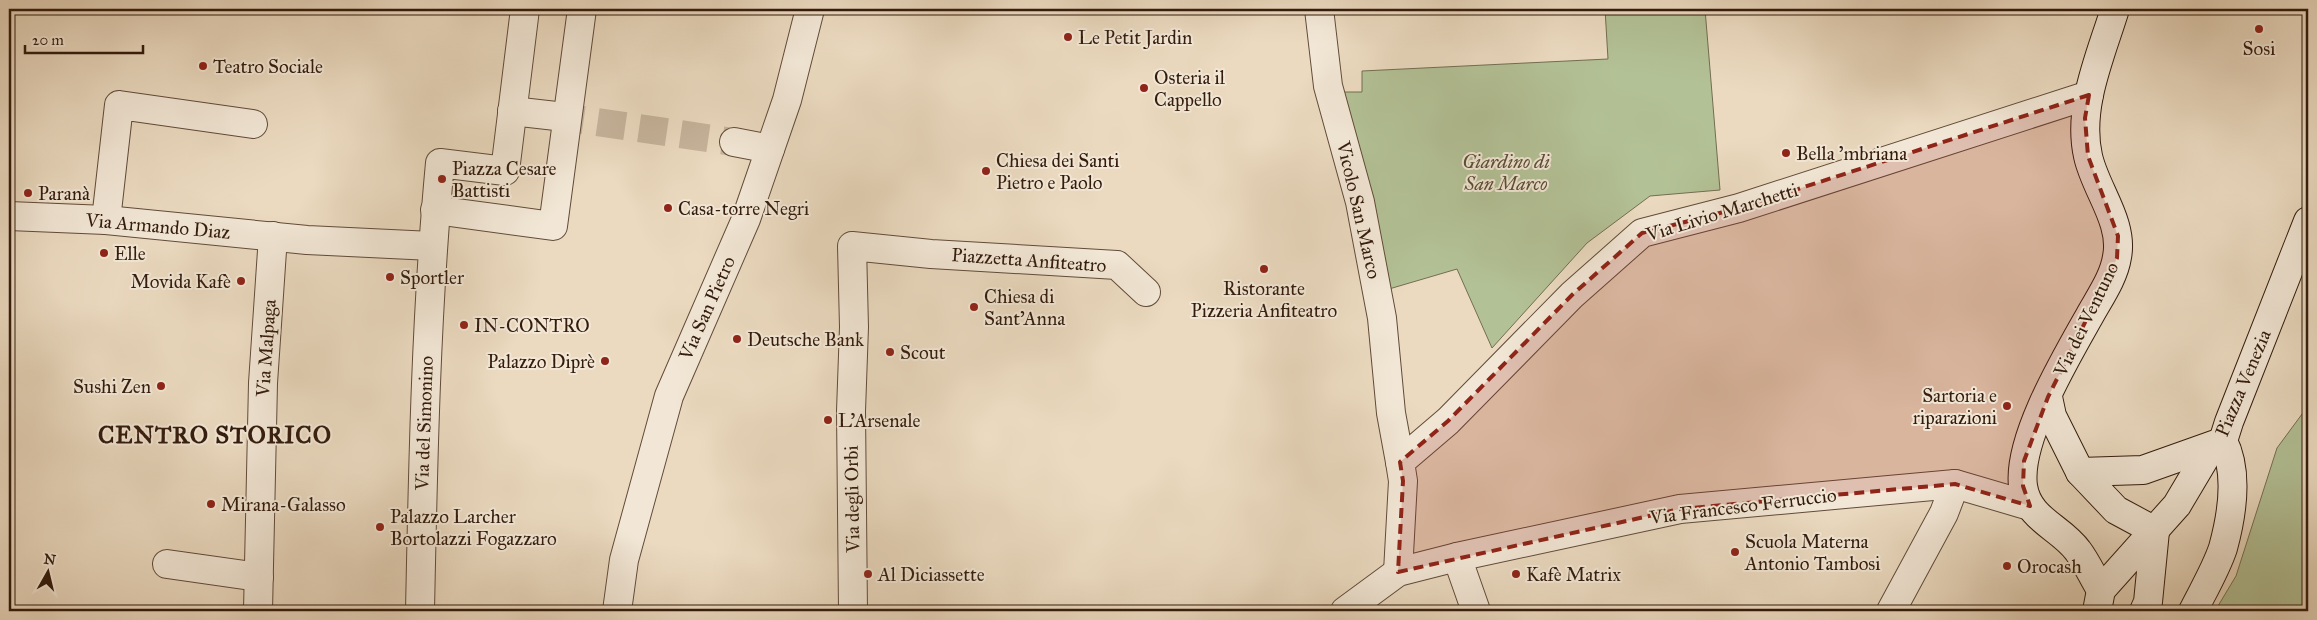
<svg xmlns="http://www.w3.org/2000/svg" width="2317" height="620" font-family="'IM FELL Great Primer',serif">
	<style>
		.green { fill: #b3c196; stroke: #736e51 }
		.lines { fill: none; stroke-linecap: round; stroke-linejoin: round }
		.pedestrian-tunnel { stroke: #c6b49c; stroke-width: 28; stroke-dasharray: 28 14; stroke-linecap: butt }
		.pedestrian-casing { stroke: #614b39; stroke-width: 30 }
		.minor-casing { stroke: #614b39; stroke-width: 30 }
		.secondary-casing { stroke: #331b0c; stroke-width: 30 }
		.pedestrian { stroke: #f2e7d6; stroke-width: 28 }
		.minor { stroke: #f2e7d6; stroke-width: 28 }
		.secondary { stroke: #f2e7d6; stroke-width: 28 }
		.marked { fill: #8f2418; fill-opacity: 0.2; stroke: #8f2418; stroke-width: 4; stroke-dasharray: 10 6; stroke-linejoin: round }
		.poi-dot { fill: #8f2418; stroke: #f2e7d6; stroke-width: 2 }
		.labels { text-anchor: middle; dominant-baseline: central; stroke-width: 4; stroke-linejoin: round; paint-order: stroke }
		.poi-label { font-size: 19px; fill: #331b0c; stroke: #f2e7d6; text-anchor: start }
		.park-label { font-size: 19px; font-style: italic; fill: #594d35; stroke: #f2e7d6 }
		.street-label { font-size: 19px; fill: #331b0c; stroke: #f2e7d6 }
		.district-label { font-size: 24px; font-weight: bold; letter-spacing: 1px; fill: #331b0c; stroke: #f2e7d6 }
	</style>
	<rect width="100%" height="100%" fill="#ebdac0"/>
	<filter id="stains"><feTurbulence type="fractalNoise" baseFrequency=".004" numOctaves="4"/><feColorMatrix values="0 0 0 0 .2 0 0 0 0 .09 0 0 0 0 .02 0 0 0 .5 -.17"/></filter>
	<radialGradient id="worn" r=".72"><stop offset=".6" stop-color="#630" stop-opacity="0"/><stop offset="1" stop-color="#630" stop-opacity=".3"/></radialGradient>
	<g class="green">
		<path d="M 1605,9 L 1705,9 L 1720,190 L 1650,196 L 1587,243 L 1492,348 L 1457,269 L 1389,289 L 1335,92 L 1362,92 L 1362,71 L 1608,59 Z"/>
		<path d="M 2308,406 L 2308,611 L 2215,611 L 2236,576 L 2277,448 Z"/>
	</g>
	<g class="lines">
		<path class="pedestrian-tunnel" d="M 556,116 L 734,142"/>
		<g class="pedestrian-casing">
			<g id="pedestrian">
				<path d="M 1319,9 L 1328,86 L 1360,202 L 1382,318 L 1391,413 L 1400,462"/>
				<path d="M 512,111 L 556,116"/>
				<path d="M 734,142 L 770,149"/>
				<path d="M 435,210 L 553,226 L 582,9"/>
				<path d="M 9,216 L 106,220 L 307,240 L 432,246"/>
				<path d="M 106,220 L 119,105 L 253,124"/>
				<path d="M 167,564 L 259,577"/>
				<path d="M 258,611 L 263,383 L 273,236"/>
				<path d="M 420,611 C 423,461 426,312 440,163 L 505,171 L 525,9"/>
				<path d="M 853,611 L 851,411 L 854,327 L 852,246 L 931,254 L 1117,265 L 1146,292"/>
			</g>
		</g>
		<g class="minor-casing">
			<g id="minor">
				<path d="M 1457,557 L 1476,611"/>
				<path d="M 1398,572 L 1403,481 L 1400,462 L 1448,421 L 1572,295 L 1642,233 L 1739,208 L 2089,95"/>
				<path d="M 617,611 L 624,560 L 669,396 L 746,219 L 787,100 L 810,9"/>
				<path d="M 1345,611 L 1398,572 L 1457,557 L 1680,509 L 1955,484 L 2030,506"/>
				<path d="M 1891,611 L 1944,513 L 1955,484"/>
			</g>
		</g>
		<g class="secondary-casing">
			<g id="secondary">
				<path d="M 2048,397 L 2052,416 L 2080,472 L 2116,510 L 2155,531"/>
				<path d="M 2223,441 L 2229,422 L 2308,221"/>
				<path d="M 2080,472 L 2143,470 L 2219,443"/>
				<path d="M 2101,590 C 2093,577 2087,563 2078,551 C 2061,527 2028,520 2023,486 C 2017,439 2067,356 2090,315 C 2100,297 2114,277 2117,257 C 2124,222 2095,189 2088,156 C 2077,107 2101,55 2115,9"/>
				<path d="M 2097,611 L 2101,590 L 2177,505 L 2212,446"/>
				<path d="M 2144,611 L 2148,602 L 2155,531"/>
				<path d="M 2193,611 C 2203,591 2216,569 2223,548 C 2232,515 2239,472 2223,441"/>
			</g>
		</g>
		<use href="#pedestrian" class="pedestrian"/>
		<use href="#minor" class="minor"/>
		<use href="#secondary" class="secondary"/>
	</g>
	<path class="marked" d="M 2089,95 L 2085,118 L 2088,156 L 2118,236 L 2117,258 L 2048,397 L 2024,461 L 2023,486 L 2030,506 L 1955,484 L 1680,509 L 1398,572 L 1403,481 L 1400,462 L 1448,421 L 1572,295 L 1642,233 L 1739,208 Z"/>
	<g class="poi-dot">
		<circle cx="2259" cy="29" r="5"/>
		<circle cx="1068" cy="37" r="5"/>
		<circle cx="203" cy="66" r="5"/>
		<circle cx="1144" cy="88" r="5"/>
		<circle cx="1786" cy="153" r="5"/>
		<circle cx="986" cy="171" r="5"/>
		<circle cx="442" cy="179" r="5"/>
		<circle cx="28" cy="193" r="5"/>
		<circle cx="668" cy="208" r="5"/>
		<circle cx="104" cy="253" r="5"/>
		<circle cx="1264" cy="269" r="5"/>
		<circle cx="390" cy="277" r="5"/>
		<circle cx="241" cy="281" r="5"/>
		<circle cx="974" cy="307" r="5"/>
		<circle cx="464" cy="325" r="5"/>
		<circle cx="737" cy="339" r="5"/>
		<circle cx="890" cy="352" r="5"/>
		<circle cx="605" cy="361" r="5"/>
		<circle cx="161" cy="386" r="5"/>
		<circle cx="2007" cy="406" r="5"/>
		<circle cx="828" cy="420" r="5"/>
		<circle cx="211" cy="504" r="5"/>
		<circle cx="380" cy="527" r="5"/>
		<circle cx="1735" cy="552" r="5"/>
		<circle cx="2007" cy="566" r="5"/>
		<circle cx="868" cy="574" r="5"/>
		<circle cx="1516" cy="574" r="5"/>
	</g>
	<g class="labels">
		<g class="poi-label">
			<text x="1078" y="37">Le Petit Jardin</text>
			<text x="2259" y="48" text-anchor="middle">Sosi</text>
			<text x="213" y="66">Teatro Sociale</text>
			<text x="1154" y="77">Osteria il<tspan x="1154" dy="22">Cappello</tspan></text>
			<text x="1796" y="153">Bella 'mbriana</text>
			<text x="996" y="160">Chiesa dei Santi<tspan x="996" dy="22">Pietro e Paolo</tspan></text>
			<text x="452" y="168">Piazza Cesare<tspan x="452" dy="22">Battisti</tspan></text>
			<text x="38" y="193">Paranà</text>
			<text x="678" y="208">Casa-torre Negri</text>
			<text x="114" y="253">Elle</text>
			<text x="400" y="277">Sportler</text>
			<text x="231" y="281" text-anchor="end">Movida Kafè</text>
			<text x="1264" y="288" text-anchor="middle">Ristorante<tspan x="1264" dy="22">Pizzeria Anfiteatro</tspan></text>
			<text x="984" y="296">Chiesa di<tspan x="984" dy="22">Sant'Anna</tspan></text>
			<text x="474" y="325">IN-CONTRO</text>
			<text x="747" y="339">Deutsche Bank</text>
			<text x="900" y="352">Scout</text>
			<text x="595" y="361" text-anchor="end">Palazzo Diprè</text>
			<text x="151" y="386" text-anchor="end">Sushi Zen</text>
			<text x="1997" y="395" text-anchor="end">Sartoria e<tspan x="1997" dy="22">riparazioni</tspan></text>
			<text x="838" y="420">L'Arsenale</text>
			<text x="221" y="504">Mirana-Galasso</text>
			<text x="390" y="516">Palazzo Larcher<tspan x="390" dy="22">Bortolazzi Fogazzaro</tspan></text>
			<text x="1745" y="541">Scuola Materna<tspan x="1745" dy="22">Antonio Tambosi</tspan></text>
			<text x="2017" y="566">Orocash</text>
			<text x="878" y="574">Al Diciassette</text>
			<text x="1526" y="574">Kafè Matrix</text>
		</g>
		<g class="park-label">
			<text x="1506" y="161">Giardino di<tspan x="1506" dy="22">San Marco</tspan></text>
		</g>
		<g class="street-label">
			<text transform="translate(1359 210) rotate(77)">Vicolo San Marco</text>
			<text transform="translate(1722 212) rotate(-17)">Via Livio Marchetti</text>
			<text transform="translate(158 226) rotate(5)">Via Armando Diaz</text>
			<text transform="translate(1029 260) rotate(4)">Piazzetta Anfiteatro</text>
			<text transform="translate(707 308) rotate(-66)">Via San Pietro</text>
			<text transform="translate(2086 319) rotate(-64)">Via dei Ventuno</text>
			<text transform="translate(266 348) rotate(-86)">Via Malpaga</text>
			<text transform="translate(2243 383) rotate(-67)">Piazza Venezia</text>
			<text transform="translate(424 423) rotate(-88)">Via del Simonino</text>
			<text transform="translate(852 499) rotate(-91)">Via degli Orbi</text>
			<text transform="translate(1743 506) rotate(-7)">Via Francesco Ferruccio</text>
		</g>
		<g class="district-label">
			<text x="215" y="435">CENTRO STORICO</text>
		</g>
	</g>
	<rect width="2317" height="620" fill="none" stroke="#ebdac0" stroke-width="30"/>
	<rect x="10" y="10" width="2297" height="600" fill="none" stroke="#331b0c" stroke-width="2.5"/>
	<rect x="15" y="15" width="2287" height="590" fill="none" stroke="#331b0c"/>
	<g transform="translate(48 572) rotate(8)" stroke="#f2e7d6" stroke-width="4" paint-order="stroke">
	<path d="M0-4L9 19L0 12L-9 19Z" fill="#331b0c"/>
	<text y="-8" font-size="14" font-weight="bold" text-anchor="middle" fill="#331b0c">N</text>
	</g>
	<path d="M25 45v8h118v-8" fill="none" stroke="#331b0c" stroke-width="2.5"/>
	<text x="32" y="45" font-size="15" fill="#331b0c" stroke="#f2e7d6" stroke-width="4" paint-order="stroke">20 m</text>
	<rect width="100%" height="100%" filter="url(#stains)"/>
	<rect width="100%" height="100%" fill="url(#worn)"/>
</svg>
